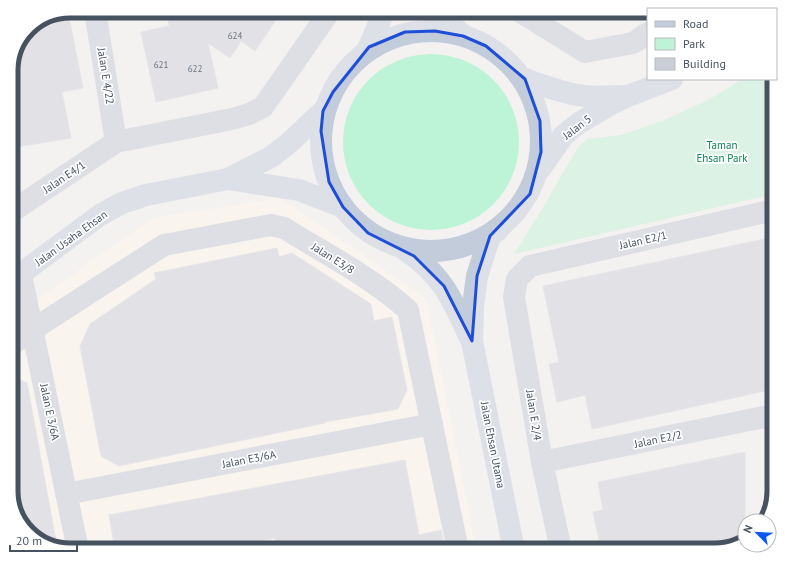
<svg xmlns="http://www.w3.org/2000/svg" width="785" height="561" font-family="'PT Sans',sans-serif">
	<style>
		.commercial { fill: #fefaeb }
		.green { fill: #bdf4d7 }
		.building { fill: #cdcfd7; stroke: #d4d6dd }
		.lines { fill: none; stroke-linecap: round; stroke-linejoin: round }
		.street { stroke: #c1cad4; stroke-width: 22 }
		.secondary { stroke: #c2ccdb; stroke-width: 22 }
		.marked { fill: none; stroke: #1d4ed8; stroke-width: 3; stroke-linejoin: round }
		.labels { text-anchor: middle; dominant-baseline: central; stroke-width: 3.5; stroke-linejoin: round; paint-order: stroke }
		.number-label { font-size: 9px; fill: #68717e }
		.street-label { font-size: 11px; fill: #475261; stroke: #fff }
		.park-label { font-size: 11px; fill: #0f8555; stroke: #fff }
		.rim { fill: none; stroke: #475261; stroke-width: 5 }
	</style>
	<rect width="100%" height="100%" fill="#f4f1f1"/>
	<path class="commercial" d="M 279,198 L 426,298 L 476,550 L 70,550 L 34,538 L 11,494 L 11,318 L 153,218 Z"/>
	<g class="green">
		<circle cx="431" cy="142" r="88"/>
		<path d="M 743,79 L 774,79 L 774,194 L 514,254 L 541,211 L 568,164 L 579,146 L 588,139 L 621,135 L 662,121 L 708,100 Z"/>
	</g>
	<g class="building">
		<path d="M 167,11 L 282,11 L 255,51 L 241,41 L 230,58 L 208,43 L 218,88 L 156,102 L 141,32 L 169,26 Z"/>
		<path d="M 68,12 L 83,88 L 62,92 L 71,138 L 11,148 L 11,66 L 31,26 Z"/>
		<path d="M 774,237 L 774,389 L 592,429 L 585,395 L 557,402 L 549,364 L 559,362 L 543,286 Z"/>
		<path d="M 277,248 L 279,257 L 292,253 L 371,304 L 374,321 L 392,317 L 407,390 L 398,409 L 325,422 L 325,423 L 119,466 L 101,456 L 80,346 L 90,324 L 156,279 L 154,273 Z"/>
		<path d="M 11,376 L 27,383 L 57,546 L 34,538 L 17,517 L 11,494 Z"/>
		<path d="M 745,452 L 745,540 L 741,544 L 714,550 L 601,550 L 593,512 L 603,510 L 598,482 Z"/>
		<path d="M 405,460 L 419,535 L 441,530 L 445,550 L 276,550 L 275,538 L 210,550 L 115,550 L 109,515 Z"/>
	</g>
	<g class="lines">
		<g class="street">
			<path d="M 95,11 L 116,142"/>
			<path d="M 519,11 L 585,52 L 633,43 L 648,33"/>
			<path d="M 11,212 L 116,142 L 232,119 L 249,114 L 263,107 L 330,11"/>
			<path d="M 21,275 L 78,550"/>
			<path d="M 11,345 L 32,330 L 164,245 L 271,225 L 284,228 C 326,254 371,277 408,310 L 458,550"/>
			<path d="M 542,462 L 774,415"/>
			<path d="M 66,494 L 432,424"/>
			<path d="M 561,550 L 542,462 L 514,297 L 517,279 L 530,266 L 774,210"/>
		</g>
		<g class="secondary">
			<path d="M 433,11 L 462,34"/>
			<circle cx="431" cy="141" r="110"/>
			<path d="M 369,47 L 384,11"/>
			<path d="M 525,79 C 542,85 560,92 578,95 C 593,98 609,96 625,96"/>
			<path d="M 539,170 L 564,135 L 579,123 L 613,103 L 628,96 L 672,79"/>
			<path d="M 228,179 L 271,157 L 288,144 L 323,111"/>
			<path d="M 498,230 L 490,236 L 477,276 L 473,306 L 472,341 L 514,550"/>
			<path d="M 405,250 C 442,274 452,299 470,338"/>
			<path d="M 11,281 L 100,215 L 122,203 L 146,195 L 228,179 L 299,190 L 343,207"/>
		</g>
	</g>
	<path d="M0 0H785V561H0ZM 435,31 L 463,36 L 486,46 L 525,79 L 540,121 L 541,152 L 530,194 L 490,236 L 477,276 L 472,341 L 444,286 L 414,256 L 368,233 L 343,207 L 329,182 L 321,131 L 323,111 L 333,92 L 369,47 L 405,32 Z" fill="#f4f1f1" fill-opacity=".55" fill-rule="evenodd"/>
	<path class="marked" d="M 435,31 L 463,36 L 486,46 L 525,79 L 540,121 L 541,152 L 530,194 L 490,236 L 477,276 L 472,341 L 444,286 L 414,256 L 368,233 L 343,207 L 329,182 L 321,131 L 323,111 L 333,92 L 369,47 L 405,32 Z"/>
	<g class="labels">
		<g class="number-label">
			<text x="235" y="35">624</text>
			<text x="161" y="64">621</text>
			<text x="195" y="68">622</text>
		</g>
		<g class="street-label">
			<text transform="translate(106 76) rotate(81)">Jalan E 4/22</text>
			<text transform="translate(577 127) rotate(-37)">Jalan 5</text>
			<text transform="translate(64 177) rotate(-34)">Jalan E4/1</text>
			<text transform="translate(71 238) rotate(-36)">Jalan Usaha Ehsan</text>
			<text transform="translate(643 240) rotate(-13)">Jalan E2/1</text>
			<text transform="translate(333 258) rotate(32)">Jalan E3/8</text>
			<text transform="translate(50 412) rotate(78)">Jalan E 3/6A</text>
			<text transform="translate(534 415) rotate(81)">Jalan E 2/4</text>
			<text transform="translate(658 439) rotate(-12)">Jalan E2/2</text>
			<text transform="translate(493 445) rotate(79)">Jalan Ehsan Utama</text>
			<text transform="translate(249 459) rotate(-11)">Jalan E3/6A</text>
		</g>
		<g class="park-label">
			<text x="722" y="145">Taman<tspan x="722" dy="13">Ehsan Park</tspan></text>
		</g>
	</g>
	<path d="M0 0H785V561H0ZM70 18H715A52 52 0 0 1 767 70V491A52 52 0 0 1 715 543H70A52 52 0 0 1 18 491V70A52 52 0 0 1 70 18Z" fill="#fff" fill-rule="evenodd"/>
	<path class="rim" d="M70 18H715A52 52 0 0 1 767 70V491A52 52 0 0 1 715 543H70A52 52 0 0 1 18 491V70A52 52 0 0 1 70 18Z"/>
	<rect x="647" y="8" width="130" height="72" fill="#ffffff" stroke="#b5bac0"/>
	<rect x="655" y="21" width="20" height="6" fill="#c2ccdb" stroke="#b5bac0"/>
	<text x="683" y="28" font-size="12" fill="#475261">Road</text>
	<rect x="655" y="38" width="20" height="12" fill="#bdf4d7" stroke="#b5bac0"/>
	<text x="683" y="48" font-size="12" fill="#475261">Park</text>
	<rect x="655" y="58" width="20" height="12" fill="#cdcfd7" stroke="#b5bac0"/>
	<text x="683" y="68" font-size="12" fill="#475261">Building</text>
	<g transform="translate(757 533) rotate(294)"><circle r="19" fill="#ffffff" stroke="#b5bac0"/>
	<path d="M0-3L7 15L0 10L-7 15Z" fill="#0859f6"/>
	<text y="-6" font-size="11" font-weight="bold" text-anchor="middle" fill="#475261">N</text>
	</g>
	<path d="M10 545v6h67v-6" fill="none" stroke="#475261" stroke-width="2"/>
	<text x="16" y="545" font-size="12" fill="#475261" stroke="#ffffff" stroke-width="3" paint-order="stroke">20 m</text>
</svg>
